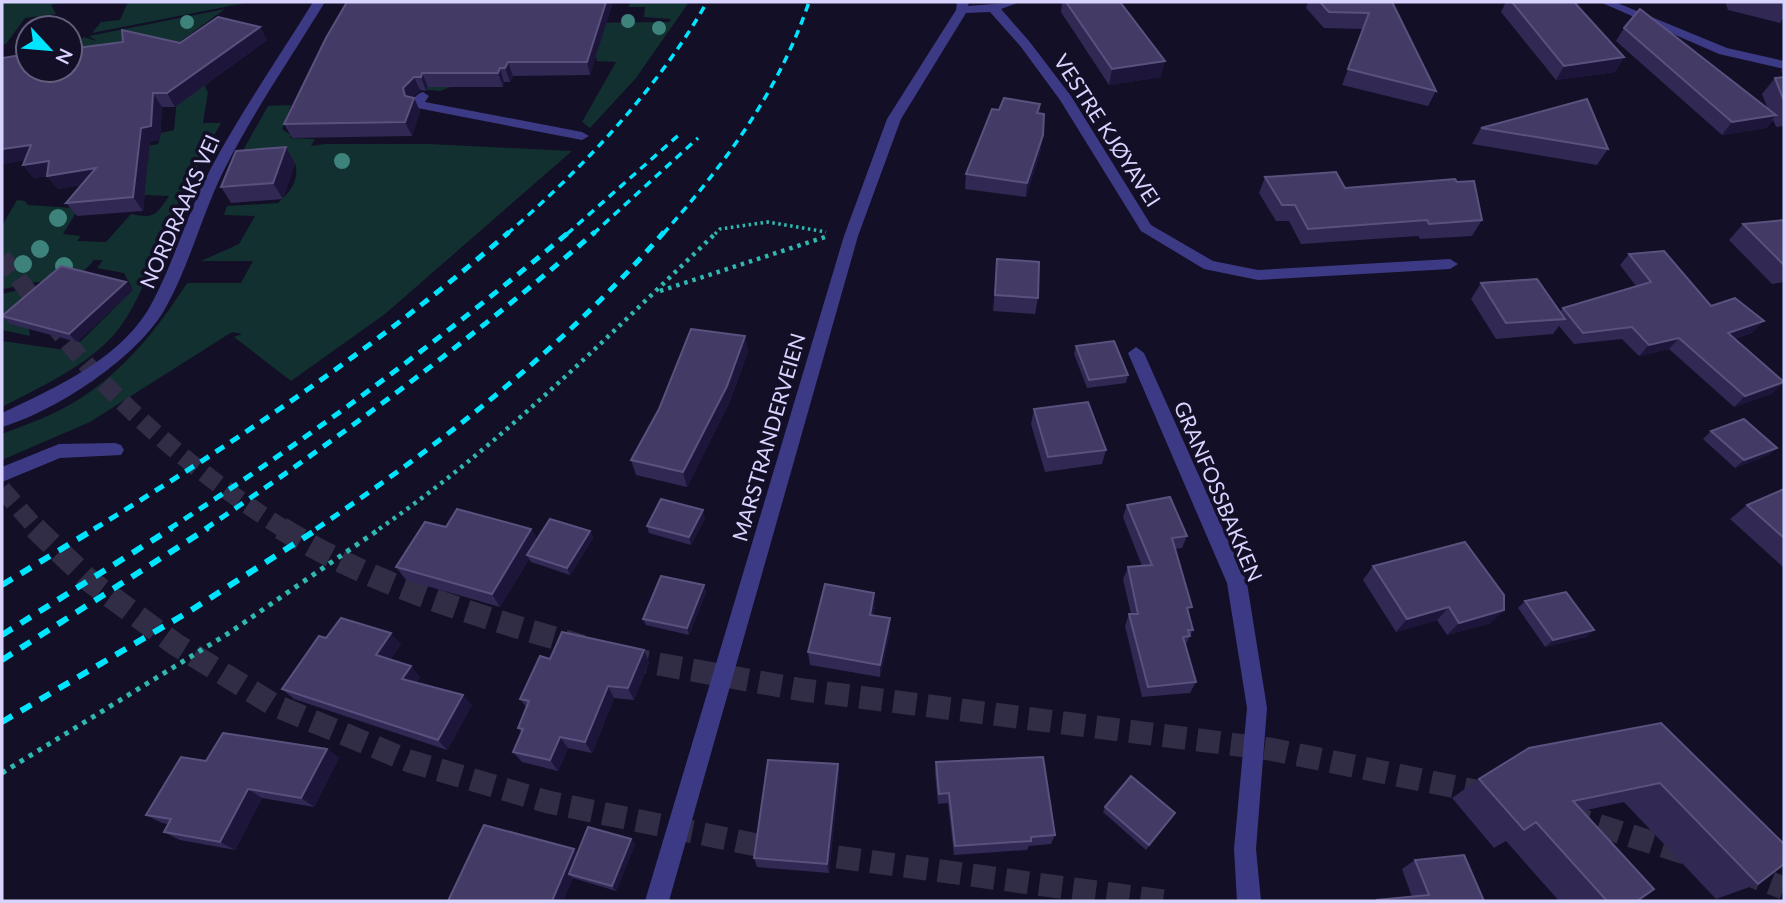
<svg xmlns="http://www.w3.org/2000/svg" width="1786" height="903" font-family="Lato,sans-serif">
	<style>
		.green { fill: #12302f }
		.lines { fill: none; stroke-linecap: round; stroke-linejoin: round }
		.trunk-tunnel-far1 { stroke: #312d47; stroke-width: 18; stroke-dasharray: 18 9; stroke-linecap: butt }
		.trunk-tunnel { stroke: #312d47; stroke-width: 23; stroke-dasharray: 23 11; stroke-linecap: butt }
		.path-far2 { stroke: #2fb8b0; stroke-width: 3.5; stroke-dasharray: 2.5 3.5; stroke-linecap: butt }
		.path-far1 { stroke: #2fb8b0; stroke-width: 4.5; stroke-dasharray: 3.5 5; stroke-linecap: butt }
		.path { stroke: #2fb8b0; stroke-width: 5; stroke-dasharray: 4.5 6; stroke-linecap: butt }
		.service { fill: #3d3a85; fill-rule: evenodd }
		.minor { fill: #3d3a85; fill-rule: evenodd }
		.rail-far2 { stroke: #00e5ff; stroke-width: 3.5; stroke-dasharray: 8 6; stroke-linecap: butt }
		.rail-far1 { stroke: #00e5ff; stroke-width: 5; stroke-dasharray: 10 8; stroke-linecap: butt }
		.rail { stroke: #00e5ff; stroke-width: 6; stroke-dasharray: 12 10; stroke-linecap: butt }
		.tree { fill: #3d827b }
		.wall { fill: #312854 }
		.shaded-wall { fill: #1d163a }
		.building { fill: #433a66; stroke: #5a527e; stroke-width: 2 }
		.labels { text-anchor: middle; dominant-baseline: central; stroke-width: 7; stroke-linejoin: round; paint-order: stroke }
		.street-label { font-size: 21px; fill: #d9d4ff; stroke: #130f26 }
	</style>
	<rect width="100%" height="100%" fill="#130f26"/>
	<g class="green">
		<path d="M 2,2 L 64,2 L 51,5 L 56,14 L 25,18 L 6,44 L 2,45 Z"/>
		<path d="M 128,2 L 250,2 L 92,33 L 101,22 L 120,20 Z"/>
		<path d="M 631,2 L 689,2 L 636,78 L 590,128 L 582,122 L 616,62 L 596,61 L 597,58 L 523,58 L 440,91 L 368,84 L 571,23 L 669,22 L 671,19 L 644,17 L 645,7 L 628,7 Z"/>
		<path d="M 225,9 L 171,48 L 210,77 L 205,87 L 208,92 L 203,123 L 221,123 C 203,156 184,189 169,224 C 151,263 138,312 107,342 C 77,371 38,388 2,407 L 2,341 L 65,350 L 77,345 L 133,290 L 124,273 L 97,268 L 103,260 L 94,260 C 72,287 60,279 29,283 C 20,285 11,288 2,289 L 2,226 L 17,200 L 25,201 L 28,205 L 73,208 L 77,211 L 63,234 L 81,236 L 77,241 L 106,242 L 131,214 C 155,219 156,215 169,196 L 144,195 L 142,147 L 158,144 L 161,133 L 174,130 L 177,98 L 70,70 L 83,37 L 97,41 L 89,36 Z"/>
		<path d="M 291,105 L 282,129 L 291,135 L 290,138 L 315,139 L 311,146 L 325,144 L 429,144 L 572,151 L 385,314 L 291,381 L 234,337 L 242,334 L 232,332 L 90,422 L 2,460 L 2,434 C 22,426 43,419 62,409 C 116,381 155,333 187,283 L 241,283 L 253,261 L 201,261 L 239,244 L 255,216 L 224,215 L 227,206 L 278,203 C 290,192 300,180 295,163 L 242,152 L 268,106 Z"/>
		<path d="M 28,288 L 49,291 L 29,329 L 30,336 L 2,330 L 2,294 Z"/>
	</g>
	<g class="lines">
		<g class="trunk-tunnel-far1">
			<path d="M 2,257 C 30,294 57,331 88,366 C 145,429 212,484 284,529"/>
			<path d="M 2,489 L 37,529"/>
		</g>
		<g class="trunk-tunnel">
			<path d="M 35,528 L 91,582 L 175,644 L 274,705 L 409,761 L 548,802 L 771,848 L 1163,901"/>
			<path d="M 281,528 C 374,586 478,616 582,646"/>
			<path d="M 625,658 L 803,690 L 1270,749 L 1490,794"/>
			<path d="M 1566,815 L 1691,855"/>
			<path d="M 1739,871 L 1784,888"/>
		</g>
		<path class="path-far2" d="M 715,234 L 720,229 L 768,222 L 826,232"/>
		<g class="path-far1">
			<path d="M 660,291 L 825,237"/>
			<path d="M 379,529 C 502,444 608,336 717,232"/>
		</g>
		<path class="path" d="M 2,773 L 229,633 L 381,528"/>
		<g class="service">
			<path d="M 423,92 L 429,96 L 425,102 L 582,132 L 589,136 L 582,140 L 412,107 C 409,101 418,93 423,92 Z"/>
			<path d="M 115,443 L 121,445 L 124,450 L 121,455 L 60,458 L 2,482 L 2,467 L 59,444 Z"/>
		</g>
		<g class="minor">
			<path d="M 313,2 L 325,2 C 292,56 252,114 224,170 C 202,214 190,264 166,307 C 139,357 56,411 2,427 L 2,413 C 55,388 125,357 153,301 C 175,259 188,212 210,170 C 241,112 279,57 313,2 Z"/>
			<path d="M 957,2 L 969,2 L 968,6 L 1020,2 L 1001,9 L 1029,41 L 1071,96 L 1151,225 L 1213,261 L 1258,270 L 1450,259 L 1458,264 L 1450,269 L 1258,280 L 1204,269 L 1141,231 L 1060,100 L 1021,47 L 990,12 L 966,13 L 901,119 L 858,236 L 669,901 L 645,901 L 844,236 L 887,119 L 956,10 Z"/>
			<path d="M 1600,2 L 1615,2 L 1727,48 L 1784,61 L 1784,69 L 1719,54 Z"/>
			<path d="M 1136,347 L 1144,353 L 1247,583 L 1267,708 L 1256,849 L 1261,901 L 1237,901 L 1234,849 L 1247,708 L 1227,583 L 1128,353 Z"/>
		</g>
		<g class="rail-far2">
			<path d="M 507,234 C 583,168 657,90 707,2"/>
			<path d="M 567,234 L 681,133"/>
			<path d="M 593,234 L 698,138"/>
			<path d="M 663,234 C 725,164 779,91 809,2"/>
		</g>
		<g class="rail-far1">
			<path d="M 94,529 C 239,440 380,345 509,232"/>
			<path d="M 169,529 C 309,439 442,339 569,232"/>
			<path d="M 205,529 C 341,437 471,340 595,232"/>
			<path d="M 316,529 C 443,443 563,348 664,232"/>
		</g>
		<g class="rail">
			<path d="M 2,585 L 96,528"/>
			<path d="M 2,635 L 172,528"/>
			<path d="M 2,660 L 208,528"/>
			<path d="M 2,722 L 190,611 L 319,528"/>
		</g>
	</g>
	<g class="tree">
		<circle cx="628" cy="21" r="7"/>
		<circle cx="187" cy="22" r="7"/>
		<circle cx="659" cy="28" r="7"/>
		<circle cx="342" cy="161" r="8"/>
		<circle cx="58" cy="218" r="9"/>
		<circle cx="40" cy="249" r="9"/>
		<circle cx="23" cy="264" r="9"/>
		<circle cx="64" cy="266" r="9"/>
	</g>
	<g class="wall">
		<path d="M 347,2 L 613,2 L 590,75 L 513,76 L 510,82 L 504,82 L 503,87 L 428,87 L 426,91 L 420,90 L 413,97 L 420,111 L 412,136 L 292,138 L 284,124 Z"/>
		<path d="M 1062,2 L 1120,2 L 1161,77 L 1109,85 L 1061,12 Z"/>
		<path d="M 1308,2 L 1392,2 L 1436,91 L 1428,106 L 1342,85 L 1363,29 L 1324,28 L 1306,8 Z"/>
		<path d="M 1506,2 L 1574,2 L 1624,57 L 1615,72 L 1556,80 L 1501,12 Z"/>
		<path d="M 1725,2 L 1784,2 L 1784,17 L 1780,23 L 1728,10 Z"/>
		<path d="M 260,27 L 267,40 L 175,107 L 162,107 L 160,139 L 150,142 L 143,211 L 77,216 L 66,203 L 82,185 L 58,189 L 47,176 L 34,178 L 23,165 L 25,160 L 2,164 L 180,43 Z"/>
		<path d="M 1624,28 L 1768,109 L 1762,94 L 1775,78 L 1784,77 L 1781,71 L 1784,67 L 1784,126 L 1776,127 L 1773,120 L 1766,128 L 1722,135 L 1616,41 Z"/>
		<path d="M 1040,104 L 1039,113 L 1041,150 L 1026,197 L 965,189 L 966,174 L 999,110 Z"/>
		<path d="M 1481,128 L 1608,149 L 1597,165 L 1472,144 Z"/>
		<path d="M 286,147 L 295,163 L 283,199 L 231,203 L 221,187 Z"/>
		<path d="M 1265,177 L 1345,188 L 1482,220 L 1472,236 L 1420,239 L 1418,236 L 1301,244 L 1289,221 L 1276,221 L 1259,193 Z"/>
		<path d="M 1784,220 L 1784,282 L 1772,284 L 1729,240 L 1743,224 Z"/>
		<path d="M 1629,254 L 1752,333 L 1734,339 L 1773,393 L 1734,407 L 1669,349 L 1639,356 L 1622,339 L 1574,344 L 1559,326 L 1553,334 L 1496,339 L 1471,299 L 1481,283 L 1560,312 L 1563,308 L 1636,286 L 1620,265 Z"/>
		<path d="M 997,259 L 1038,298 L 1035,314 L 993,311 Z"/>
		<path d="M 126,282 L 133,290 L 77,342 L 10,324 L 2,316 Z"/>
		<path d="M 745,336 L 748,351 L 730,401 L 687,487 L 636,475 L 631,460 Z"/>
		<path d="M 1076,346 L 1128,375 L 1126,383 L 1087,388 L 1074,354 Z"/>
		<path d="M 1034,409 L 1106,450 L 1102,464 L 1045,472 L 1031,424 Z"/>
		<path d="M 1711,431 L 1777,448 L 1768,455 L 1735,468 L 1703,439 Z"/>
		<path d="M 1784,489 L 1784,568 L 1730,519 L 1747,505 Z"/>
		<path d="M 1127,505 L 1187,536 L 1182,548 L 1175,549 L 1189,613 L 1193,630 L 1185,646 L 1196,682 L 1190,693 L 1142,697 L 1125,626 L 1129,614 L 1131,614 L 1123,579 L 1128,567 L 1142,566 L 1123,517 Z"/>
		<path d="M 705,518 L 691,545 L 649,533 L 647,526 Z"/>
		<path d="M 446,527 L 531,529 L 537,539 L 590,531 L 593,538 L 570,575 L 531,562 L 529,559 L 500,607 L 406,580 L 396,567 Z"/>
		<path d="M 1373,566 L 1491,623 L 1447,635 L 1437,620 L 1396,632 L 1363,580 Z"/>
		<path d="M 704,585 L 706,592 L 689,635 L 646,625 L 643,619 Z"/>
		<path d="M 1525,601 L 1594,630 L 1586,637 L 1545,647 L 1518,608 Z"/>
		<path d="M 875,606 L 873,616 L 890,618 L 890,631 L 880,677 L 810,665 L 808,652 Z"/>
		<path d="M 326,638 L 401,644 L 390,660 L 420,677 L 416,683 L 472,705 L 447,750 L 294,699 L 282,689 Z"/>
		<path d="M 550,659 L 649,662 L 634,700 L 614,698 L 592,753 L 568,748 L 558,771 L 522,762 L 513,752 L 522,732 L 518,728 L 527,708 L 520,699 Z"/>
		<path d="M 1661,723 L 1758,884 L 1716,899 L 1624,802 L 1582,811 L 1637,901 L 1559,901 L 1506,841 L 1494,848 L 1452,798 L 1479,779 Z"/>
		<path d="M 327,749 L 339,758 L 314,807 L 262,798 L 235,850 L 180,840 L 164,832 L 168,824 L 162,823 L 146,815 L 206,761 Z"/>
		<path d="M 936,762 L 1055,835 L 1051,844 L 1029,846 L 1027,850 L 954,855 L 948,803 L 938,804 L 935,773 Z"/>
		<path d="M 838,764 L 839,775 L 829,873 L 757,867 L 754,858 Z"/>
		<path d="M 1105,807 L 1175,813 L 1146,850 L 1103,812 Z"/>
		<path d="M 635,844 L 616,891 L 573,878 L 563,901 L 448,901 Z"/>
		<path d="M 1415,860 L 1484,901 L 1376,901 L 1412,897 L 1402,869 Z"/>
	</g>
	<g class="shaded-wall">
		<path d="M 606,2 L 613,2 L 590,75 L 587,62 Z"/>
		<path d="M 260,27 L 267,40 L 175,107 L 167,93 Z"/>
		<path d="M 1624,57 L 1615,72 L 1556,80 L 1564,66 Z"/>
		<path d="M 1165,61 L 1161,77 L 1109,85 L 1112,69 Z"/>
		<path d="M 508,62 L 513,76 L 510,82 L 505,68 Z"/>
		<path d="M 500,68 L 504,82 L 503,87 L 498,73 Z"/>
		<path d="M 422,73 L 428,87 L 426,91 L 421,77 Z"/>
		<path d="M 414,77 L 420,90 L 409,102 L 414,98 L 420,111 L 412,136 L 405,122 L 405,96 L 403,88 Z"/>
		<path d="M 153,93 L 162,107 L 160,139 L 150,142 L 143,211 L 133,197 L 141,128 Z"/>
		<path d="M 1776,115 L 1766,128 L 1722,135 L 1732,122 Z"/>
		<path d="M 1043,135 L 1041,150 L 1026,197 L 1027,183 Z"/>
		<path d="M 31,145 L 42,158 L 2,164 L 2,149 Z"/>
		<path d="M 286,147 L 295,163 L 283,199 L 273,183 Z"/>
		<path d="M 49,161 L 96,168 L 107,181 L 58,189 L 47,176 L 34,178 L 23,165 Z"/>
		<path d="M 126,282 L 133,290 L 77,342 L 69,334 Z"/>
		<path d="M 1764,321 L 1752,333 L 1717,344 L 1728,333 Z"/>
		<path d="M 745,336 L 748,351 L 730,401 L 687,487 L 683,472 Z"/>
		<path d="M 1679,338 L 1669,349 L 1639,356 L 1649,345 Z"/>
		<path d="M 1784,383 L 1773,393 L 1734,407 L 1745,396 Z"/>
		<path d="M 1777,448 L 1768,455 L 1735,468 L 1744,460 Z"/>
		<path d="M 703,510 L 705,518 L 691,545 L 689,537 Z"/>
		<path d="M 531,529 L 539,543 L 527,555 L 529,559 L 500,607 L 492,594 Z"/>
		<path d="M 590,531 L 593,538 L 570,575 L 567,568 Z"/>
		<path d="M 704,585 L 706,592 L 689,635 L 687,628 Z"/>
		<path d="M 874,593 L 875,606 L 870,628 L 870,615 Z"/>
		<path d="M 1449,607 L 1437,620 L 1396,632 L 1407,619 Z"/>
		<path d="M 1504,610 L 1491,623 L 1447,635 L 1459,623 Z"/>
		<path d="M 890,618 L 890,631 L 880,677 L 880,665 Z"/>
		<path d="M 1594,630 L 1586,637 L 1545,647 L 1553,640 Z"/>
		<path d="M 391,633 L 401,644 L 386,666 L 376,655 Z"/>
		<path d="M 644,650 L 649,662 L 634,700 L 628,688 Z"/>
		<path d="M 411,666 L 420,677 L 412,690 L 402,679 Z"/>
		<path d="M 608,686 L 614,698 L 592,753 L 585,742 Z"/>
		<path d="M 463,695 L 472,705 L 447,750 L 438,740 Z"/>
		<path d="M 560,737 L 568,748 L 558,771 L 550,760 Z"/>
		<path d="M 327,749 L 339,758 L 314,807 L 301,798 Z"/>
		<path d="M 838,764 L 839,775 L 829,873 L 827,864 Z"/>
		<path d="M 248,789 L 262,798 L 235,850 L 220,842 Z"/>
		<path d="M 631,839 L 635,844 L 616,891 L 612,886 Z"/>
		<path d="M 574,849 L 582,857 L 569,874 L 573,878 L 563,901 L 552,901 Z"/>
	</g>
	<g class="building">
		<path d="M 347,2 L 606,2 L 587,62 L 508,62 L 505,68 L 500,68 L 498,73 L 422,73 L 421,77 L 414,77 L 403,88 L 405,96 L 414,98 L 405,122 L 284,124 L 326,38 Z"/>
		<path d="M 1066,2 L 1120,2 L 1165,61 L 1112,69 Z"/>
		<path d="M 1320,2 L 1392,2 L 1436,91 L 1348,69 L 1369,13 L 1329,12 Z"/>
		<path d="M 1512,2 L 1574,2 L 1624,57 L 1564,66 Z"/>
		<path d="M 1640,9 L 1776,115 L 1732,122 L 1624,28 Z"/>
		<path d="M 218,17 L 260,27 L 167,93 L 153,93 L 151,126 L 141,128 L 133,197 L 66,203 L 96,168 L 47,176 L 49,161 L 23,165 L 31,145 L 2,149 L 2,58 L 28,54 L 28,70 L 70,70 L 70,49 L 123,42 L 122,30 L 180,43 Z"/>
		<path d="M 1784,77 L 1784,101 L 1775,78 Z"/>
		<path d="M 1004,98 L 1040,104 L 1037,113 L 1044,114 L 1043,135 L 1027,183 L 966,174 L 992,109 L 999,110 Z"/>
		<path d="M 1587,99 L 1608,149 L 1481,128 Z"/>
		<path d="M 286,147 L 273,183 L 221,187 L 236,151 Z"/>
		<path d="M 1336,172 L 1345,188 L 1455,179 L 1457,182 L 1474,181 L 1482,220 L 1429,224 L 1427,220 L 1308,229 L 1295,205 L 1282,205 L 1265,177 Z"/>
		<path d="M 1784,220 L 1784,265 L 1743,224 Z"/>
		<path d="M 1664,251 L 1711,306 L 1735,298 L 1764,321 L 1728,333 L 1784,382 L 1745,396 L 1679,338 L 1649,345 L 1632,327 L 1583,333 L 1563,308 L 1651,282 L 1629,254 Z"/>
		<path d="M 997,259 L 1039,262 L 1038,298 L 995,295 Z"/>
		<path d="M 61,266 L 126,282 L 69,334 L 2,316 Z"/>
		<path d="M 1537,279 L 1565,319 L 1506,323 L 1481,283 Z"/>
		<path d="M 691,329 L 745,336 L 727,386 L 683,472 L 631,460 L 659,409 Z"/>
		<path d="M 1114,341 L 1128,375 L 1089,380 L 1076,346 Z"/>
		<path d="M 1088,402 L 1106,450 L 1048,457 L 1034,409 Z"/>
		<path d="M 1744,419 L 1777,448 L 1744,460 L 1711,431 Z"/>
		<path d="M 1784,489 L 1784,538 L 1747,505 Z"/>
		<path d="M 1170,497 L 1187,536 L 1172,538 L 1192,607 L 1187,608 L 1193,630 L 1188,630 L 1190,636 L 1183,637 L 1196,682 L 1148,687 L 1129,614 L 1138,614 L 1128,567 L 1152,565 L 1127,505 Z"/>
		<path d="M 661,499 L 703,510 L 689,537 L 647,526 Z"/>
		<path d="M 457,509 L 531,529 L 492,594 L 396,567 L 425,522 L 446,527 Z"/>
		<path d="M 550,519 L 590,531 L 567,568 L 527,555 Z"/>
		<path d="M 1465,542 L 1504,595 L 1504,610 L 1459,623 L 1449,607 L 1407,619 L 1373,566 Z"/>
		<path d="M 661,576 L 704,585 L 687,628 L 643,619 Z"/>
		<path d="M 825,584 L 874,593 L 870,615 L 890,618 L 880,665 L 808,652 Z"/>
		<path d="M 1566,592 L 1594,630 L 1553,640 L 1525,601 Z"/>
		<path d="M 341,618 L 391,633 L 376,655 L 411,666 L 402,679 L 463,695 L 438,740 L 282,689 L 319,636 L 326,638 Z"/>
		<path d="M 562,632 L 644,650 L 628,688 L 608,686 L 585,742 L 560,737 L 550,760 L 513,752 L 523,729 L 518,728 L 529,701 L 520,699 L 540,656 L 550,659 Z"/>
		<path d="M 1661,723 L 1784,844 L 1784,864 L 1758,884 L 1660,783 L 1573,801 L 1654,889 L 1637,901 L 1607,901 L 1536,822 L 1524,830 L 1479,779 L 1529,748 Z"/>
		<path d="M 223,733 L 327,749 L 301,798 L 248,789 L 220,842 L 164,832 L 171,819 L 146,815 L 181,757 L 206,761 Z"/>
		<path d="M 1043,757 L 1055,835 L 1031,837 L 1031,841 L 955,846 L 949,793 L 939,794 L 936,762 Z"/>
		<path d="M 768,760 L 838,764 L 827,864 L 754,858 Z"/>
		<path d="M 1131,776 L 1175,813 L 1149,845 L 1105,807 Z"/>
		<path d="M 484,825 L 574,849 L 552,901 L 448,901 Z"/>
		<path d="M 588,827 L 631,839 L 612,886 L 569,874 Z"/>
		<path d="M 1464,855 L 1484,901 L 1377,901 L 1377,900 L 1429,895 L 1415,860 Z"/>
	</g>
	<g class="labels">
		<g class="street-label">
			<text transform="translate(1108 130) rotate(57)">VESTRE KJØYAVEI</text>
			<text transform="translate(179 211) rotate(-66)">NORDRAAKS VEI</text>
			<text transform="translate(768 437) rotate(-74)">MARSTRANDERVEIEN</text>
			<text transform="translate(1219 491) rotate(67)">GRANFOSSBAKKEN</text>
		</g>
	</g>
	<rect width="1786" height="903" fill="none" stroke="#d9d4ff" stroke-width="7"/>
	<g transform="translate(49 49) rotate(116)"><circle r="33" fill="#130f26" stroke="#625e7d" stroke-width="2"/>
	<path d="M0-5L12 26L0 18L-12 26Z" fill="#00e5ff"/>
	<text y="-10" font-size="19" font-weight="bold" text-anchor="middle" fill="#d9d4ff">N</text>
	</g>
</svg>
